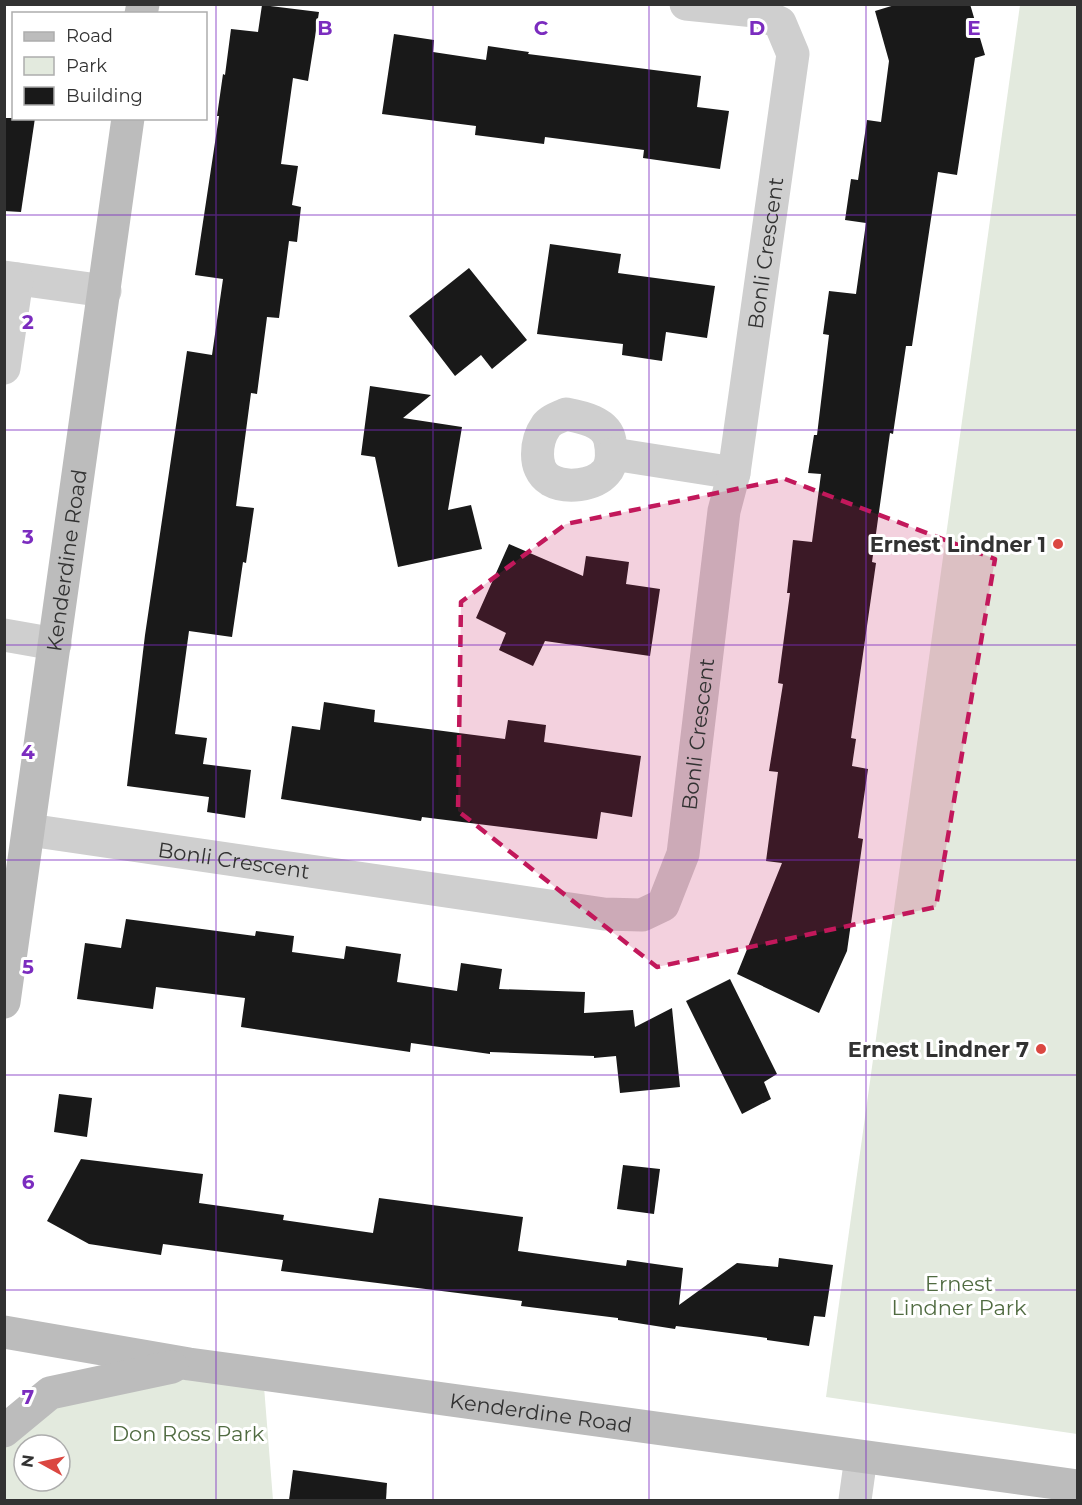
<svg xmlns="http://www.w3.org/2000/svg" width="1082" height="1505" font-family="Montserrat,sans-serif">
	<style>
		.green { fill: #e3eade; fill-rule: evenodd }
		.building { fill: #191919 }
		.lines { fill: none; stroke-linecap: round; stroke-linejoin: round }
		.street { stroke: #cfcfcf; stroke-width: 33 }
		.secondary { stroke: #bcbcbc; stroke-width: 33 }
		.marked { fill: #c2185b; fill-opacity: 0.2; stroke: #c2185b; stroke-width: 4.5; stroke-dasharray: 12 8; stroke-linejoin: round }
		.grid { fill: none; stroke: #7b2cbf; stroke-width: 1.5; stroke-opacity: 0.55 }
		.poi-dot { fill: #db4741; stroke: #fff; stroke-width: 2 }
		.labels { text-anchor: middle; dominant-baseline: central; stroke-width: 6; stroke-linejoin: round; paint-order: stroke }
		.street-label { font-size: 21px; fill: #323232; stroke: #fff }
		.poi-label { font-size: 21px; font-weight: bold; fill: #323232; stroke: #fff; text-anchor: end }
		.park-label { font-size: 21px; fill: #506b41; stroke: #fff }
		.grid-label { font-size: 20px; text-anchor: middle; font-weight: bold; fill: #7b2cbf; stroke: #fff; stroke-width: 6; stroke-linejoin: round; paint-order: stroke }
	</style>
	<rect width="100%" height="100%" fill="#fff"/>
	<g class="green">
		<path d="M 1020,5 L 1078,5 L 1077,1434 L 826,1397 Z"/>
		<path d="M 189,1364 L 263,1374 L 273,1500 L 5,1500 L 5,1431 L 50,1393 ZM 24,1445 L 60,1445 L 60,1481 L 24,1481 Z"/>
	</g>
	<g class="building">
		<path d="M 898,4 L 970,4 L 985,55 L 975,58 L 957,175 L 938,172 L 912,346 L 906,346 L 893,434 L 890,433 L 872,562 L 876,563 L 851,738 L 856,739 L 852,766 L 868,769 L 858,838 L 863,839 L 847,951 L 819,1013 L 737,974 L 782,863 L 766,861 L 778,772 L 769,771 L 783,684 L 778,683 L 790,593 L 787,593 L 793,540 L 812,542 L 821,474 L 808,473 L 814,435 L 817,435 L 829,335 L 823,334 L 829,291 L 856,294 L 866,223 L 845,220 L 851,179 L 858,180 L 867,120 L 881,122 L 889,61 L 875,11 Z"/>
		<path d="M 262,5 L 319,12 L 308,81 L 293,78 L 281,164 L 298,166 L 292,205 L 301,207 L 297,242 L 289,241 L 279,318 L 267,317 L 257,394 L 251,393 L 236,506 L 254,508 L 246,563 L 243,562 L 232,637 L 189,631 L 175,734 L 207,738 L 203,764 L 251,770 L 245,818 L 207,812 L 209,797 L 127,786 L 145,635 L 187,351 L 212,355 L 223,279 L 195,275 L 219,116 L 217,116 L 223,74 L 225,75 L 231,29 L 258,32 Z"/>
		<path d="M 394,34 L 434,40 L 433,52 L 486,60 L 488,46 L 529,52 L 528,54 L 701,76 L 697,107 L 729,111 L 720,169 L 643,158 L 644,150 L 545,137 L 544,144 L 475,135 L 476,126 L 382,114 Z"/>
		<path d="M 4,118 L 35,118 L 21,212 L 4,211 Z"/>
		<path d="M 550,244 L 621,254 L 618,273 L 715,286 L 707,338 L 666,332 L 662,361 L 622,355 L 623,344 L 537,334 Z"/>
		<path d="M 469,268 L 527,340 L 492,369 L 481,355 L 455,376 L 409,316 Z"/>
		<path d="M 370,386 L 431,395 L 403,418 L 462,427 L 448,510 L 471,505 L 482,549 L 398,567 L 375,457 L 361,455 Z"/>
		<path d="M 509,544 L 583,576 L 586,556 L 629,562 L 626,584 L 660,589 L 650,656 L 545,641 L 533,666 L 499,650 L 506,633 L 476,618 Z"/>
		<path d="M 324,702 L 375,710 L 374,722 L 505,739 L 508,720 L 546,725 L 544,742 L 641,756 L 632,817 L 601,812 L 597,839 L 422,817 L 421,821 L 281,799 L 292,726 L 320,730 Z"/>
		<path d="M 126,919 L 255,936 L 256,931 L 294,936 L 292,952 L 344,959 L 346,946 L 401,954 L 397,982 L 457,991 L 461,963 L 502,969 L 499,989 L 585,992 L 584,1013 L 633,1010 L 635,1027 L 672,1008 L 680,1087 L 620,1093 L 616,1056 L 594,1058 L 594,1056 L 490,1052 L 490,1054 L 411,1043 L 410,1052 L 241,1027 L 245,998 L 156,987 L 153,1009 L 77,999 L 85,943 L 121,948 Z"/>
		<path d="M 730,979 L 777,1074 L 764,1082 L 771,1099 L 742,1114 L 686,1001 Z"/>
		<path d="M 59,1094 L 92,1098 L 87,1137 L 54,1132 Z"/>
		<path d="M 81,1159 L 203,1174 L 199,1203 L 284,1215 L 283,1220 L 373,1233 L 379,1198 L 523,1217 L 518,1251 L 626,1266 L 627,1260 L 683,1268 L 679,1305 L 737,1263 L 778,1267 L 779,1258 L 833,1265 L 825,1317 L 814,1316 L 809,1346 L 767,1340 L 767,1338 L 676,1326 L 675,1329 L 618,1320 L 618,1318 L 521,1306 L 522,1301 L 281,1271 L 283,1260 L 163,1244 L 161,1255 L 89,1244 L 47,1221 Z"/>
		<path d="M 623,1165 L 660,1169 L 654,1214 L 617,1209 Z"/>
		<path d="M 293,1470 L 387,1483 L 386,1500 L 289,1500 Z"/>
	</g>
	<g class="lines">
		<g class="street">
			<path d="M 4,277 L 105,291"/>
			<path d="M 4,368 L 17,279"/>
			<path d="M 566,414 C 582,417 607,422 610,441 C 612,450 613,464 606,472 C 594,486 566,489 550,480 C 532,469 536,440 546,426 C 550,420 560,417 566,414 Z"/>
			<path d="M 613,454 L 734,473"/>
			<path d="M 4,635 L 55,644"/>
			<path id="s1" d="M 29,830 L 604,914 L 642,915 L 663,905 L 683,854 L 724,511 L 734,473 L 793,54 L 780,23 L 755,11 L 686,4"/>
			<path d="M 855,1500 L 861,1457"/>
		</g>
		<g class="secondary">
			<path d="M 141,14 L 143,4"/>
			<path id="s2" d="M 4,1002 L 128,118"/>
			<path id="s3" d="M 4,1332 L 189,1364 L 1078,1486"/>
			<path d="M 4,1431 L 50,1393 L 172,1367"/>
		</g>
	</g>
	<path class="marked" d="M 785,479 L 995,559 L 936,907 L 657,967 L 458,811 L 461,602 L 566,524 Z"/>
	<path class="grid" d="M 216,4 L 216,1500M 433,4 L 433,1500M 649,4 L 649,1500M 866,4 L 866,1500M 4,215 L 1078,215M 4,430 L 1078,430M 4,645 L 1078,645M 4,860 L 1078,860M 4,1075 L 1078,1075M 4,1290 L 1078,1290"/>
	<g class="poi-dot">
		<circle cx="1058" cy="544" r="6"/>
		<circle cx="1041" cy="1049" r="6"/>
	</g>
	<g class="labels">
		<g class="street-label">
			<text stroke="none"><textPath href="#s1" startOffset="1304">Bonli Crescent</textPath></text>
			<text stroke="none"><textPath href="#s2" startOffset="446">Kenderdine Road</textPath></text>
			<text stroke="none"><textPath href="#s1" startOffset="818">Bonli Crescent</textPath></text>
			<text stroke="none"><textPath href="#s1" startOffset="207">Bonli Crescent</textPath></text>
			<text stroke="none"><textPath href="#s3" startOffset="543">Kenderdine Road</textPath></text>
		</g>
		<g class="poi-label">
			<text x="1046" y="544">Ernest Lindner 1</text>
			<text x="1029" y="1049">Ernest Lindner 7</text>
		</g>
		<g class="park-label">
			<text x="959" y="1283">Ernest<tspan x="959" dy="24">Lindner Park</tspan></text>
			<text x="188" y="1433">Don Ross Park</text>
		</g>
	</g>
	<g class="grid-label">
		<text x="325" y="35">B</text>
		<text x="541" y="35">C</text>
		<text x="757" y="35">D</text>
		<text x="974" y="35">E</text>
		<text x="28" y="329">2</text>
		<text x="28" y="544">3</text>
		<text x="28" y="759">4</text>
		<text x="28" y="974">5</text>
		<text x="28" y="1189">6</text>
		<text x="28" y="1404">7</text>
	</g>
	<rect width="1082" height="1505" fill="none" stroke="#323232" stroke-width="12"/>
	<rect x="12" y="12" width="195" height="108" fill="#ffffff" stroke="#adadad" stroke-width="1.5"/>
	<rect x="24" y="32" width="30" height="9" fill="#bcbcbc" stroke="#adadad" stroke-width="1.5"/>
	<text x="66" y="42" font-size="18" fill="#323232">Road</text>
	<rect x="24" y="57" width="30" height="18" fill="#e3eade" stroke="#adadad" stroke-width="1.5"/>
	<text x="66" y="72" font-size="18" fill="#323232">Park</text>
	<rect x="24" y="87" width="30" height="18" fill="#191919" stroke="#adadad" stroke-width="1.5"/>
	<text x="66" y="102" font-size="18" fill="#323232">Building</text>
	<g transform="translate(42 1463) rotate(278)"><circle r="28" fill="#ffffff" stroke="#adadad" stroke-width="1.5"/>
	<path d="M0-4.5L10 22L0 15L-10 22Z" fill="#db4741"/>
	<text y="-9" font-size="16" font-weight="bold" text-anchor="middle" fill="#323232">N</text>
	</g>
</svg>
